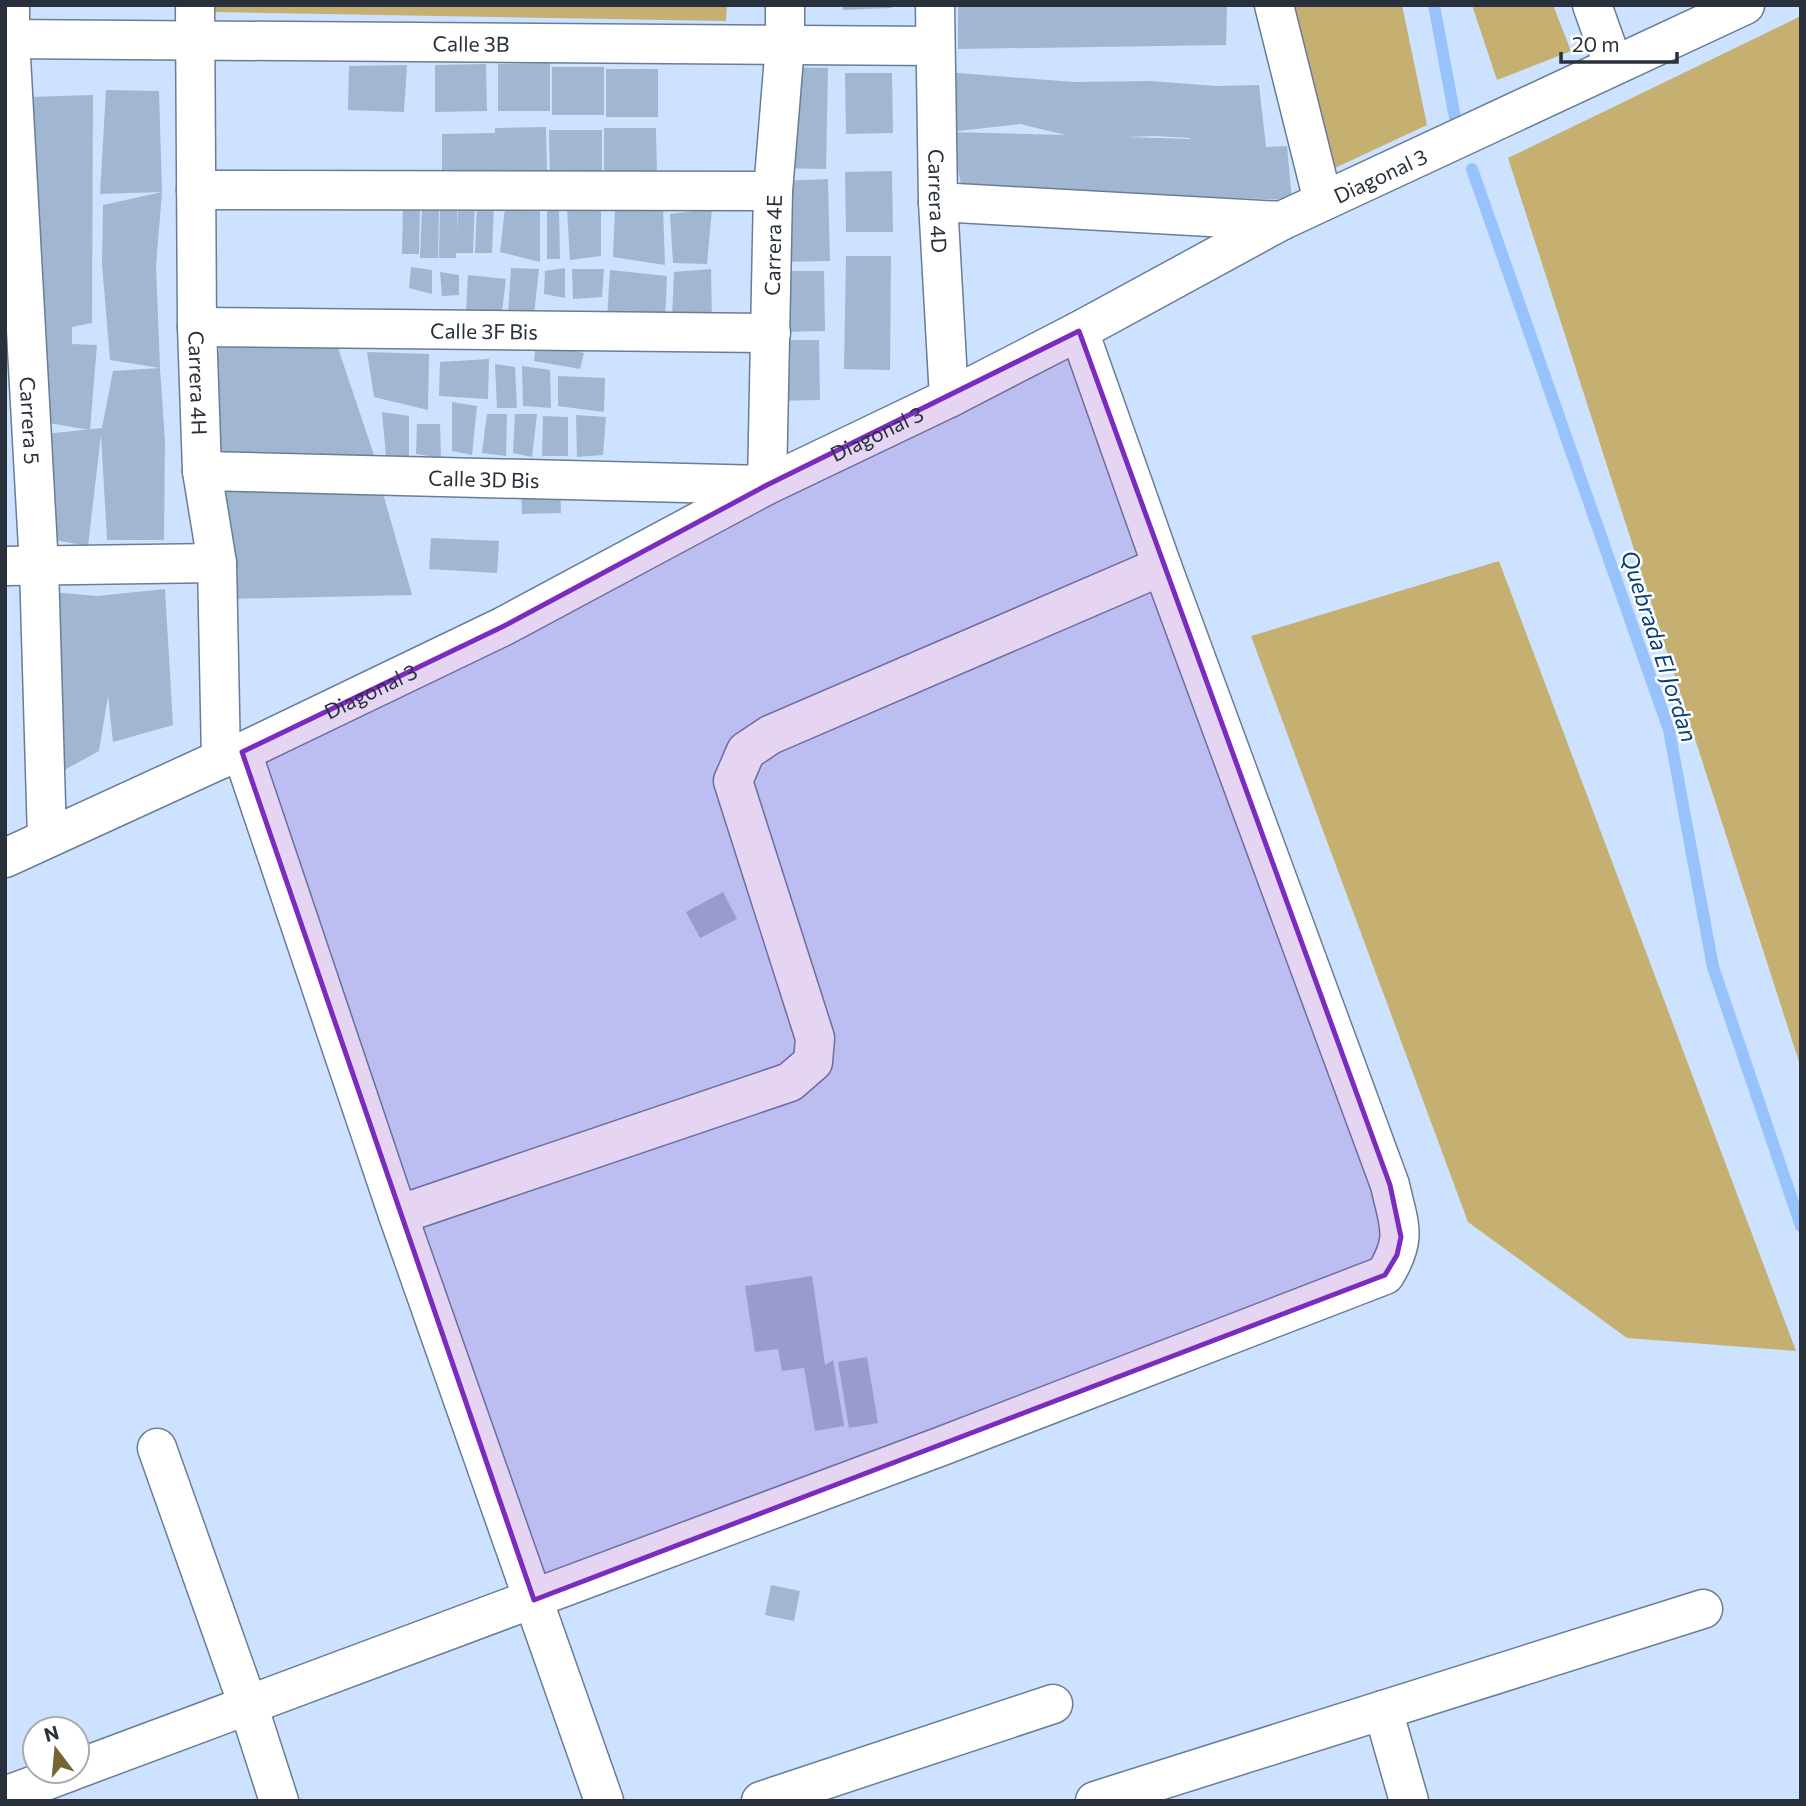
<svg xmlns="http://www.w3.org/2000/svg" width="1806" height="1806" font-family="Commissioner,sans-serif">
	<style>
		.green { fill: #c5b071 }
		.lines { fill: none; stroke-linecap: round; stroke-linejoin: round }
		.stream { stroke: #97c2fb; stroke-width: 12 }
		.building { fill: #a1b6d1; fill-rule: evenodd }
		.minor-casing { stroke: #6a7d97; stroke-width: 41 }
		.minor { stroke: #fff; stroke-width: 38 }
		.marked { fill: #7b2cbf; fill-opacity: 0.2; stroke: #7b2cbf; stroke-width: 5; stroke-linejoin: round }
		.labels { text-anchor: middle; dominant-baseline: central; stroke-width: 5; stroke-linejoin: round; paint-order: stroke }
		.street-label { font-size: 21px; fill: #28313b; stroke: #fff }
		.water-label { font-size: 23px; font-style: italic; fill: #08407d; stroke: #fff }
	</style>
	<rect width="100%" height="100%" fill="#cce2fe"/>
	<g class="green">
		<path d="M 215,5 L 727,5 L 726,21 L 215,12 Z"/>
		<path d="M 1290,5 L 1402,5 L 1427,125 L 1335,168 Z"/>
		<path d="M 1472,5 L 1553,5 L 1571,51 L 1497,80 Z"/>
		<path d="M 1801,16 L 1801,1068 L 1508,158 Z"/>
		<path d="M 1499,561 L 1796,1351 L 1627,1338 L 1468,1222 L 1251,636 Z"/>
	</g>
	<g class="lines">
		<g class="stream">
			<path d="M 1434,5 L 1455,118"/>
			<path d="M 1472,169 L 1669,730 L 1713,967 L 1801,1226"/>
		</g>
	</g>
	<g class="building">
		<path d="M 843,5 L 892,5 L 892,8 L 843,10 Z"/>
		<path d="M 958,5 L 1227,5 L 1226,45 L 958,49 Z"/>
		<path d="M 550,63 L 550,111 L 498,111 L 498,64 Z"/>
		<path d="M 486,64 L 487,111 L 435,112 L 435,65 Z"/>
		<path d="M 407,65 L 404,112 L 348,110 L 349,66 Z"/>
		<rect x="552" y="67" width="52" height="48"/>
		<path d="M 774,67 L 828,68 L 826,169 L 772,168 Z"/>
		<rect x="606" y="69" width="52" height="48"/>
		<path d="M 946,72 L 1074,82 L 1151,81 L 1216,86 L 1259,85 L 1266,147 L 1287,146 L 1292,200 L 962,188 L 949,132 L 1066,135 L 1020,124 L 949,132 ZM 1156,136 L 1190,138 L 1190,139 L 1126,137 Z"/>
		<path d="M 845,73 L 892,73 L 893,133 L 846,134 Z"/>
		<path d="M 106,90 L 159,91 L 162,192 L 100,194 Z"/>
		<path d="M 93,95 L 92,323 L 72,327 L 72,344 L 97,345 L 90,430 L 37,421 L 28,97 Z"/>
		<path d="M 546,127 L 547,175 L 442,181 L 442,134 L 495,133 L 495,128 Z"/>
		<path d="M 604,128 L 656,128 L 657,176 L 604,177 Z"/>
		<path d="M 549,130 L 602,130 L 602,177 L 550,178 Z"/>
		<path d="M 892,171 L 893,232 L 846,232 L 845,172 Z"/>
		<path d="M 828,179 L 830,261 L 783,262 L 780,181 Z"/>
		<path d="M 162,192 L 156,266 L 160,368 L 110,360 L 102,264 L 103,205 Z"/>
		<path d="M 458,203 L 475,203 L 473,253 L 456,253 L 456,258 L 439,258 L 440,208 L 457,208 L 457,233 Z"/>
		<path d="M 477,203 L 494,203 L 492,253 L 475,253 Z"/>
		<path d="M 403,204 L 420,204 L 419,254 L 402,254 Z"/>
		<path d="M 601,205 L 601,256 L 570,260 L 567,209 Z"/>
		<path d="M 547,206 L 559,210 L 560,259 L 547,259 Z"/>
		<path d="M 422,208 L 439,208 L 438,258 L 420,258 Z"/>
		<path d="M 505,208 L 540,208 L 540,262 L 500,252 Z"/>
		<path d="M 663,208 L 665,265 L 613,257 L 615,209 Z"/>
		<path d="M 712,209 L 707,264 L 673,263 L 670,214 Z"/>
		<path d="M 846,256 L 891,256 L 890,370 L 844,369 Z"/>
		<path d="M 411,267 L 432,270 L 432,294 L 409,288 Z"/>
		<path d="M 511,268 L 539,269 L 534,314 L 508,314 Z"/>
		<path d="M 565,268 L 565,298 L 544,294 L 545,271 Z"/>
		<path d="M 572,269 L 604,269 L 602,297 L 573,299 Z"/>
		<path d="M 711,269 L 712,324 L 672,320 L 674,272 Z"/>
		<path d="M 610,270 L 667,276 L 665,322 L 607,319 Z"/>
		<path d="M 778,271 L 824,271 L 825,331 L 778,332 Z"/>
		<path d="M 440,272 L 459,275 L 459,295 L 442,296 Z"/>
		<path d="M 468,275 L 506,279 L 502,312 L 466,310 Z"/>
		<path d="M 335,339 L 375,458 L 303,453 L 213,457 L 219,340 Z"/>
		<path d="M 772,340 L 819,340 L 820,400 L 772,401 Z"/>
		<path d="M 536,342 L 584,353 L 580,369 L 534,361 Z"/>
		<path d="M 367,352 L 429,354 L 428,410 L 374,397 Z"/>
		<path d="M 489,359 L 488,399 L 439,396 L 440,362 Z"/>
		<path d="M 495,364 L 515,367 L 517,408 L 497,408 Z"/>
		<path d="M 522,366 L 550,370 L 551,408 L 523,406 Z"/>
		<path d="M 160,368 L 165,441 L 164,540 L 107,540 L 101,435 L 88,546 L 27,535 L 35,435 L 102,428 L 113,371 Z"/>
		<path d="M 558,376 L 605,378 L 604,412 L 558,406 Z"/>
		<path d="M 452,402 L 477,406 L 472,455 L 452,451 Z"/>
		<path d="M 382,412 L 409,416 L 409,458 L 386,456 Z"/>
		<path d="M 487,414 L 507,414 L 506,456 L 482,453 Z"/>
		<path d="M 515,414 L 537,414 L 532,457 L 513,453 Z"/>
		<path d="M 576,415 L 606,417 L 603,455 L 577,457 Z"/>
		<path d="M 543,416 L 568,417 L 568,456 L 542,456 Z"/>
		<path d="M 417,424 L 440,424 L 441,458 L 416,454 Z"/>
		<path d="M 222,481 L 380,483 L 412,595 L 225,599 Z"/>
		<path d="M 560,486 L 561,513 L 522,514 L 521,487 Z"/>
		<path d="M 431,538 L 499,541 L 497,573 L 429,569 Z"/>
		<path d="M 165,589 L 173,725 L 113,742 L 108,696 L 99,751 L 30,789 L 29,590 L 97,596 Z"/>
		<path d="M 723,892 L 737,919 L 700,938 L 686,912 Z"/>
		<path d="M 812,1276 L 825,1365 L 833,1360 L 844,1426 L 815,1431 L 804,1368 L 782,1371 L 778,1349 L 755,1352 L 745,1286 Z"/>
		<path d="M 867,1357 L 878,1423 L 849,1428 L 838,1362 Z"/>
		<path d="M 771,1585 L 800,1591 L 794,1621 L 765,1615 Z"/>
	</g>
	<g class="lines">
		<g class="minor-casing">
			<g id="minor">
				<path id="s1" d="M 10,5 L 10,39 L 39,567 L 47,838"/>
				<path id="s2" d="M 195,5 L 197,327 L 202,471 L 217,563 L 221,759"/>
				<path id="s3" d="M 935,5 L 938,202 L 949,398"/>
				<path d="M 1274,5 L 1323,201"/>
				<path d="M 1592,5 L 1613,64"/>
				<path id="s4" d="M 5,39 L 935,46"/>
				<path d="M 196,190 L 773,191"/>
				<path d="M 938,202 L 1281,221"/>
				<path id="s5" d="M 197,327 L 771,333"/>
				<path id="s6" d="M 202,471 L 767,485 L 773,191 L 785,45 L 785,5"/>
				<path d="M 5,566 L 217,563"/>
				<path d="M 242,752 L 398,1215 L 790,1082 L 813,1062 L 815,1038 L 733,781 L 746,751 L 770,735 L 1162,566"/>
				<path id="s7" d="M 5,858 L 221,759 L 242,752 L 504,626 L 767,485 L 949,398 L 1079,331 L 1281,221 L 1745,5"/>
				<path d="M 398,1215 L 604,1801"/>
				<path d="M 157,1448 L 248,1705 L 279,1801"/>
				<path d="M 1383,1710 L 1409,1801"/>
				<path d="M 77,1769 L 942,1446 L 1385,1275 C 1408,1237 1399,1226 1390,1185 L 1162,566 L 1079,331"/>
				<path d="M 5,1796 L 72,1771"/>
				<path d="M 761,1801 L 1053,1704"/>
				<path d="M 1095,1801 L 1703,1609"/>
			</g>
		</g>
		<use href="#minor" class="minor"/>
	</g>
	<path class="marked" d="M 1079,331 L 1390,1185 L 1401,1237 L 1397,1255 L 1385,1275 L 534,1600 L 242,752 L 504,626 L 767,485 Z"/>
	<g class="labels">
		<g class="street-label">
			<text stroke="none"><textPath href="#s4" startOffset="466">Calle 3B</textPath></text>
			<text stroke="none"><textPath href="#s7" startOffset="1536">Diagonal 3</textPath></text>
			<text stroke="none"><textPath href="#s3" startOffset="196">Carrera 4D</textPath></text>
			<text stroke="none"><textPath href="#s6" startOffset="805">Carrera 4E</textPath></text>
			<text stroke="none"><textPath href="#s5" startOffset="287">Calle 3F Bis</textPath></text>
			<text stroke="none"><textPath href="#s2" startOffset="378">Carrera 4H</textPath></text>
			<text stroke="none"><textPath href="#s1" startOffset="416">Carrera 5</textPath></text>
			<text stroke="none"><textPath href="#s7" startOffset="970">Diagonal 3</textPath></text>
			<text stroke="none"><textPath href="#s6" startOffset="282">Calle 3D Bis</textPath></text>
			<text stroke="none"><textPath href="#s7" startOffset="402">Diagonal 3</textPath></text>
		</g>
		<g class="water-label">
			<text transform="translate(1660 646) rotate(72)">Quebrada El Jordan</text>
		</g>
	</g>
	<rect width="1806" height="1806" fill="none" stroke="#28313b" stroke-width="14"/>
	<g transform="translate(56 1750) rotate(344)"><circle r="33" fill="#ffffff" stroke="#a9adb1" stroke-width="2"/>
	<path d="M0-5L12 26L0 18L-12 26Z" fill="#756533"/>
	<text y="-10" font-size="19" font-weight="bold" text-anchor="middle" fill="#28313b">N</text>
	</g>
	<path d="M1561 52v10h116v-10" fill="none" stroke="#28313b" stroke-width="3.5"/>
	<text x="1572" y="52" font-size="21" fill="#28313b" stroke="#ffffff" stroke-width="5" paint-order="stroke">20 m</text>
</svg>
